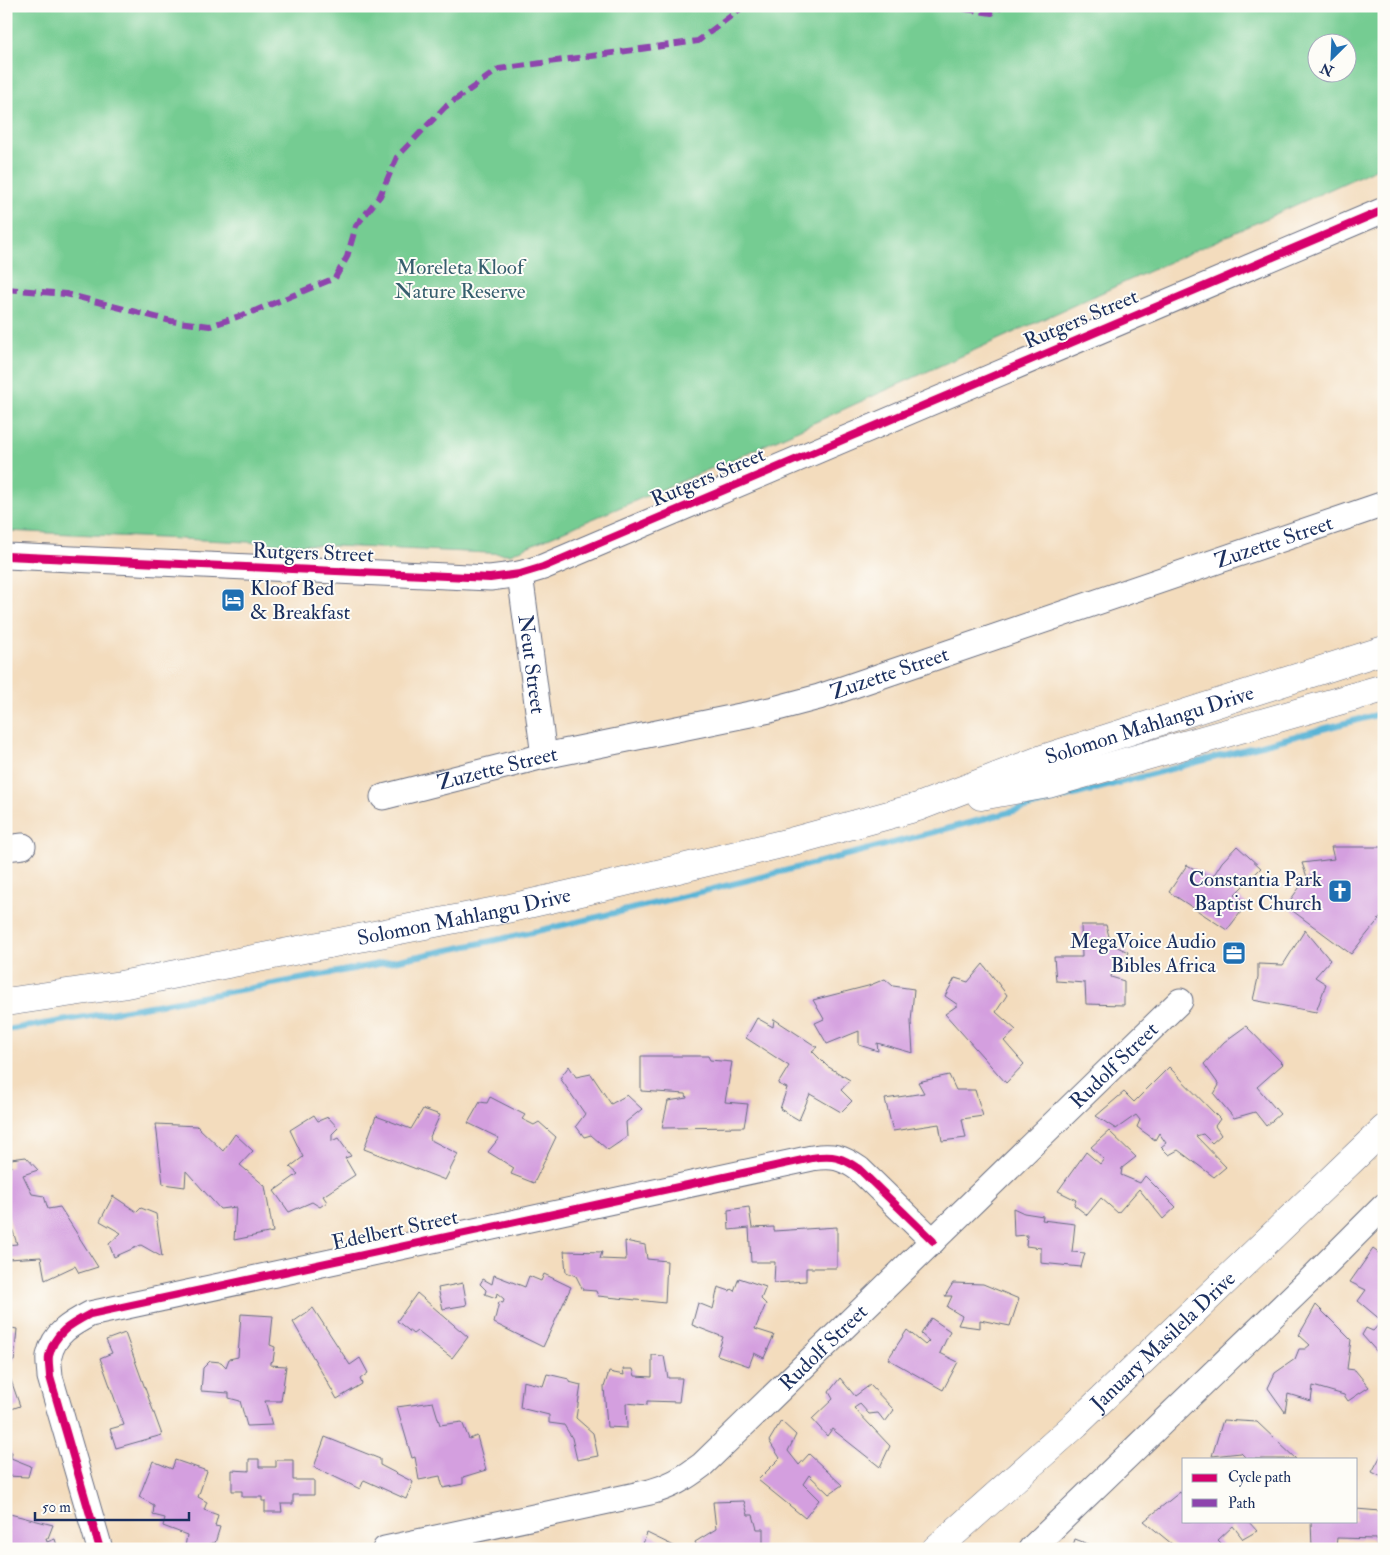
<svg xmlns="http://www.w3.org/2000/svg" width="1390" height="1555" font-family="'IM FELL Double Pica',serif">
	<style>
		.green { fill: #74cc92; stroke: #487e78; fill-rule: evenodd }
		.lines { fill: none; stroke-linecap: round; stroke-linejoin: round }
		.stream { stroke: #58b4d6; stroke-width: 6 }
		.building { fill: #d49fdf }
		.street-casing { stroke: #676c7f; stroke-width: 27 }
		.secondary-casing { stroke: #676c7f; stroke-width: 29 }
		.primary-casing { stroke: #676c7f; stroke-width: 29 }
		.street { stroke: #fff; stroke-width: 25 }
		.secondary { stroke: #fff; stroke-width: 28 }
		.primary { stroke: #fff; stroke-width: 28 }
		.quiet { stroke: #8e44ad; stroke-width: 6; stroke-dasharray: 12 6; stroke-linecap: butt }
		.cycleway-casing { stroke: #fdfcf7; stroke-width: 11 }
		.cycleway { stroke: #d6006c; stroke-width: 8 }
		.labels { text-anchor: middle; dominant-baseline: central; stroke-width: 4; stroke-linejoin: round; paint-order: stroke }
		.park-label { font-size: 21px; fill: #365e6e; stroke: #fdfcf7 }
		.street-label { font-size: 21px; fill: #1b2f5e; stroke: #fdfcf7 }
		.poi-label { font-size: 21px; fill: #1b2f5e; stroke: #fdfcf7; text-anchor: end }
	</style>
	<rect width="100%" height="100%" fill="#fdfcf7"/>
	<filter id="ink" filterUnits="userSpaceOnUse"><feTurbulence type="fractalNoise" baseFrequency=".02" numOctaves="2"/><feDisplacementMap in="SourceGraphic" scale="10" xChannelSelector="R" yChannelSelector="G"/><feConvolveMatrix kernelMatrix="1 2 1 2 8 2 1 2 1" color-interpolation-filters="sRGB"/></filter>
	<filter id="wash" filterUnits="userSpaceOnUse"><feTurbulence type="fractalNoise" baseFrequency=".0096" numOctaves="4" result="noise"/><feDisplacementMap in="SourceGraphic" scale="20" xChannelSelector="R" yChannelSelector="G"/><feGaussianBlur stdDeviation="1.12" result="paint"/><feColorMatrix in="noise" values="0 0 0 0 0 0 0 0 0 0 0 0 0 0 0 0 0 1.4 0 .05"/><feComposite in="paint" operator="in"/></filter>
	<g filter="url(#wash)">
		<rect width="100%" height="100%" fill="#f3dcbd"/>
		<path class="green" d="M 6,6 L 1384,6 L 1384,165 L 736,458 L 510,554 L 6,531 ZM 1318,42 L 1348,42 L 1348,72 L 1318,72 Z"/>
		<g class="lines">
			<path class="stream" d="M 6,1030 C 184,1001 362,970 537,931 C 821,866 1101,786 1384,713"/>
		</g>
		<g id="blocks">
			<g class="building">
				<path d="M 1237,846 L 1261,868 L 1235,894 L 1247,904 L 1227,930 L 1169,892 L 1187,865 L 1212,878 L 1222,862 Z"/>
				<path d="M 1331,847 L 1384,847 L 1384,913 L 1351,954 L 1286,906 L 1307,877 L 1302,863 L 1334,859 Z"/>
				<path d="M 1081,925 L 1106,925 L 1111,944 L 1128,952 L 1122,968 L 1112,971 L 1111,977 L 1124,981 L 1124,1005 L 1086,1004 L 1085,983 L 1056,981 L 1054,957 L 1082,957 Z"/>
				<path d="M 1305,930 L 1330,960 L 1315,977 L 1326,984 L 1316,1012 L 1253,1000 L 1258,978 L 1258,964 L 1283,965 Z"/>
				<path d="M 983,964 L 1007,995 L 996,1012 L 1016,1030 L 1004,1041 L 1024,1064 L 1006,1083 L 945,1014 L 958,1005 L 945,996 L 955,978 L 968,982 Z"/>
				<path d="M 885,979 L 893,986 L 914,989 L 911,1022 L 913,1053 L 877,1043 L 878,1051 L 859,1045 L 859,1031 L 827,1044 L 815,1023 L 824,1019 L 813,1000 L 868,986 Z"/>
				<path d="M 757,1018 L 773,1027 L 774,1019 L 817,1047 L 812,1051 L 827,1066 L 850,1080 L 841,1090 L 852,1101 L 841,1112 L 810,1094 L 799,1120 L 780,1109 L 787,1088 L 778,1084 L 789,1066 L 746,1038 Z"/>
				<path d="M 1246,1026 L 1283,1064 L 1257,1087 L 1280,1114 L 1266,1126 L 1255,1112 L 1234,1118 L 1214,1094 L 1219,1085 L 1204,1064 L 1224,1042 Z"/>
				<path d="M 641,1056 L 708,1056 L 710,1060 L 732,1062 L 725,1102 L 748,1104 L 744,1127 L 662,1128 L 668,1101 L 687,1098 L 686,1094 L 641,1091 Z"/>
				<path d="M 569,1066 L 576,1077 L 591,1074 L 611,1104 L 627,1095 L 642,1109 L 626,1122 L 627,1137 L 608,1150 L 591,1135 L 584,1137 L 576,1126 L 585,1114 L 560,1078 Z"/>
				<path d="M 1169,1067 L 1220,1119 L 1215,1126 L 1221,1135 L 1212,1143 L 1203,1134 L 1196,1136 L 1226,1167 L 1214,1177 L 1178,1150 L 1169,1155 L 1161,1147 L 1166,1143 L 1159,1133 L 1155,1140 L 1137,1127 L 1140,1120 L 1136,1115 L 1116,1129 L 1096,1116 L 1124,1092 L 1134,1102 Z"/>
				<path d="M 949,1075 L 956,1090 L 975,1090 L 983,1116 L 962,1119 L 966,1138 L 942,1141 L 939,1124 L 893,1131 L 885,1099 L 924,1093 L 918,1082 Z"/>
				<path d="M 490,1097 L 525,1115 L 522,1119 L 534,1125 L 539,1122 L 556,1137 L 534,1183 L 511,1174 L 514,1168 L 488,1152 L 499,1138 L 468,1123 L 480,1102 L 487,1103 Z"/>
				<path d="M 423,1109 L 440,1115 L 429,1139 L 458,1154 L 445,1180 L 364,1149 L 376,1116 L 411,1129 Z"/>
				<path d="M 314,1115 L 318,1121 L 328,1117 L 338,1128 L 332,1134 L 332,1141 L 338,1138 L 351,1156 L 345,1158 L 355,1175 L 323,1196 L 327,1202 L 320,1207 L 312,1202 L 289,1212 L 274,1191 L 298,1174 L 290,1167 L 303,1157 L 290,1130 Z"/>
				<path d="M 156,1124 L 197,1126 L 223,1151 L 235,1134 L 253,1151 L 240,1165 L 265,1186 L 273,1232 L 234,1240 L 236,1207 L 220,1209 L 186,1171 L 185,1187 L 163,1184 Z"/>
				<path d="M 1109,1131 L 1136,1157 L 1122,1168 L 1121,1175 L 1140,1183 L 1145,1176 L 1176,1207 L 1163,1219 L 1139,1189 L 1118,1213 L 1101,1198 L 1087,1215 L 1074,1205 L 1076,1200 L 1058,1191 L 1086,1152 L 1100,1164 L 1104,1159 L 1091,1147 Z"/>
				<path d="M 26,1157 L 38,1170 L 23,1175 L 32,1194 L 44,1196 L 48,1209 L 60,1207 L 98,1267 L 79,1273 L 75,1266 L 45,1280 L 41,1257 L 8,1259 L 6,1245 L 17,1244 L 6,1209 L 6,1168 L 11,1167 L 11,1159 Z"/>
				<path d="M 113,1196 L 137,1212 L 141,1208 L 156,1214 L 162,1257 L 141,1245 L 114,1257 L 109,1244 L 121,1233 L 100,1221 Z"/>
				<path d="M 749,1207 L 752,1228 L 774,1227 L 774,1231 L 837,1227 L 837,1268 L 806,1268 L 806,1281 L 774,1283 L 775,1262 L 751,1262 L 749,1228 L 729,1230 L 728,1210 Z"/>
				<path d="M 1013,1208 L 1024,1213 L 1043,1216 L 1042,1220 L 1075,1224 L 1072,1252 L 1085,1253 L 1081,1267 L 1041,1263 L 1041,1248 L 1026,1246 L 1027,1235 L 1014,1236 Z"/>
				<path d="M 625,1241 L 645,1245 L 647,1259 L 667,1261 L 665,1303 L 598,1296 L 596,1291 L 583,1290 L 576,1276 L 566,1272 L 564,1251 L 602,1252 L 600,1259 L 626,1260 Z"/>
				<path d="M 1373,1249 L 1384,1257 L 1384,1347 L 1378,1353 L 1362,1335 L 1366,1328 L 1373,1331 L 1382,1321 L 1358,1301 L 1366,1290 L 1350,1282 Z"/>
				<path d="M 544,1274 L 571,1287 L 543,1347 L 494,1323 L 499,1302 L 503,1303 L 504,1299 L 497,1293 L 496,1298 L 485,1294 L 486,1290 L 480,1284 L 483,1279 L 492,1284 L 494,1275 L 525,1287 L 529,1276 L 541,1281 Z"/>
				<path d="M 739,1278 L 766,1287 L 761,1299 L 766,1304 L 755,1329 L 774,1335 L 764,1358 L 754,1353 L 749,1366 L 717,1355 L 723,1337 L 692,1325 L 698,1303 L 713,1309 L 718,1287 L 730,1291 L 731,1289 L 734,1291 Z"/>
				<path d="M 463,1283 L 467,1305 L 443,1309 L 438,1288 Z"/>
				<path d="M 953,1283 L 983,1284 L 1019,1299 L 1010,1326 L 980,1320 L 980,1328 L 958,1325 L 962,1316 L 947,1307 L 952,1296 L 945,1296 Z"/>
				<path d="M 417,1293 L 468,1337 L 452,1358 L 417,1331 L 413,1334 L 397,1321 Z"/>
				<path d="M 1316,1305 L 1351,1340 L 1347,1369 L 1355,1370 L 1369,1387 L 1348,1401 L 1344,1395 L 1313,1386 L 1311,1401 L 1288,1394 L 1285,1412 L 1268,1388 L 1275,1373 L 1295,1359 L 1299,1349 L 1305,1349 L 1310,1345 L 1299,1335 Z"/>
				<path d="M 313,1308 L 350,1365 L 360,1358 L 368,1373 L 360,1379 L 362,1384 L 337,1399 L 293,1322 Z"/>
				<path d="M 241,1314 L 273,1316 L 270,1345 L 275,1347 L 273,1361 L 270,1362 L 270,1365 L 286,1366 L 281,1401 L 265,1401 L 272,1425 L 247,1426 L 240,1401 L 229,1398 L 229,1393 L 201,1391 L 203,1368 L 210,1361 L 221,1362 L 226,1367 L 229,1359 L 238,1357 Z"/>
				<path d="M 931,1318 L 950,1331 L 940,1353 L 958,1362 L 943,1390 L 888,1359 L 907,1330 L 925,1345 L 929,1341 L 921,1334 Z"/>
				<path d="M 6,1327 L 17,1329 L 14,1361 L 9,1361 L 6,1366 L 20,1406 L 6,1411 Z"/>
				<path d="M 125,1333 L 162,1435 L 116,1448 L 110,1429 L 124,1425 L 100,1358 L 112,1353 L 106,1340 Z"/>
				<path d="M 652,1355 L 664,1356 L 668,1378 L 682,1378 L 679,1402 L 647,1401 L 647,1405 L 626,1403 L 627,1428 L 607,1427 L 604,1387 L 609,1372 L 624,1375 L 623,1369 L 633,1369 L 635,1376 L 652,1377 Z"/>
				<path d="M 547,1374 L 569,1379 L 569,1382 L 581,1385 L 576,1418 L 593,1433 L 598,1456 L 577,1460 L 572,1438 L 564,1425 L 549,1423 L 549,1415 L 520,1408 L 523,1381 L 543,1386 Z"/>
				<path d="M 840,1378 L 855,1396 L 870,1385 L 894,1410 L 885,1422 L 878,1413 L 869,1414 L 860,1404 L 854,1408 L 890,1446 L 880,1467 L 832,1429 L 827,1436 L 812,1419 L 833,1399 L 829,1392 Z"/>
				<path d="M 433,1402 L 440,1425 L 462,1422 L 469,1439 L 477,1436 L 486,1470 L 463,1477 L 463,1484 L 443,1488 L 440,1476 L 419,1480 L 415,1457 L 412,1458 L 397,1407 Z"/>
				<path d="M 1223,1420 L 1257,1422 L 1296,1459 L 1247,1459 L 1241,1453 L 1212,1456 Z"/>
				<path d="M 781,1421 L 796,1435 L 788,1451 L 799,1465 L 809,1454 L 842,1485 L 829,1494 L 809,1475 L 803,1484 L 819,1500 L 805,1518 L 758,1480 L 780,1458 L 769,1441 Z"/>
				<path d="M 325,1437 L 380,1459 L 380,1465 L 413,1482 L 406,1499 L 364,1480 L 360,1489 L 314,1467 Z"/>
				<path d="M 1384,1450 L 1384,1478 L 1372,1472 Z"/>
				<path d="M 6,1451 L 12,1452 L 11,1458 L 31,1466 L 28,1477 L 6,1476 Z"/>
				<path d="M 249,1459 L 259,1459 L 259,1467 L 276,1467 L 276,1460 L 293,1460 L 293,1480 L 314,1480 L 314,1495 L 293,1495 L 293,1504 L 281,1504 L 282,1512 L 265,1512 L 265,1501 L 262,1501 L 262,1497 L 242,1497 L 242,1491 L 232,1491 L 232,1470 L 249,1471 Z"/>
				<path d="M 175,1460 L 207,1471 L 198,1497 L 207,1502 L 204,1510 L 218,1515 L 215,1526 L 220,1527 L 215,1543 L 211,1543 L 210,1549 L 185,1547 L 187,1535 L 163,1526 L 165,1518 L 153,1515 L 154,1505 L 139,1497 L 153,1461 L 172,1469 Z"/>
				<path d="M 1180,1492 L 1184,1497 L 1184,1521 L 1248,1521 L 1257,1531 L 1243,1539 L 1233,1526 L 1218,1540 L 1227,1549 L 1178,1549 L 1144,1521 Z"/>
				<path d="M 744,1501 L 748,1515 L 753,1515 L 757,1529 L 763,1529 L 763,1549 L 698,1549 L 695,1542 L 716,1529 L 713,1502 Z"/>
				<path d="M 1356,1509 L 1380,1511 L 1379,1535 L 1384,1541 L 1384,1549 L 1376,1549 L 1377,1539 L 1337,1538 L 1336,1547 L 1312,1547 L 1311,1521 L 1356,1521 Z"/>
				<path d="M 6,1513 L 53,1525 L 48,1538 L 46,1538 L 47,1542 L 55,1539 L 58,1549 L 6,1549 L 6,1531 L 8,1531 L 9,1529 L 6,1528 Z"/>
				<path d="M 647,1533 L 676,1547 L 675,1549 L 641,1549 Z"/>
				<path d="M 1075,1539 L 1096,1547 L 1099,1549 L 1072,1549 Z"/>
			</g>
		</g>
	</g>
	<g filter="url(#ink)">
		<use href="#blocks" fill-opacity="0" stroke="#676c7f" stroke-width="1"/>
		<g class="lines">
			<g class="street-casing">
				<g id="street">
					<path d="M 6,556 L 490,578 L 520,574 L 543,567 L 1384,210"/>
					<path id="s1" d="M 520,574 L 544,756"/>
					<path id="s2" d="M 383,797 L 544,756 L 770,710 L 819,697 L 1384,504"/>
					<path d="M 6,848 L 23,846"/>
					<path d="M 100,1549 L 50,1377 C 50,1371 48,1362 49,1356 C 54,1333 71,1324 90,1314 L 812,1158 C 833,1155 842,1157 859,1169 L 933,1241"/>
					<path id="s3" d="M 385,1549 L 650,1492 C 670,1487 685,1478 702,1465 L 1180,1001"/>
					<path d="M 1031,1549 L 1311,1279 L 1384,1206"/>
				</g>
			</g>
			<g class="secondary-casing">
				<g id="secondary">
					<path id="s4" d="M 936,1549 L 1076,1424 L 1384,1129"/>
				</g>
			</g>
			<g class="primary-casing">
				<g id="primary">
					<path d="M 981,796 L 1048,784 L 1384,688"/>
					<path id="s5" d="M 6,1002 L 121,985 L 506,909 L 620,883 L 790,842 L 918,807 L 1045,758 L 1384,650"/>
				</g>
			</g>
			<use href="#street" class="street"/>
			<use href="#secondary" class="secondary"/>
			<use href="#primary" class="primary"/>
			<g class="quiet">
				<path d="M 946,6 L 992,13 L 1003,6"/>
				<path d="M 6,289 L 66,294 L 171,321 L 210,326 L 257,310 L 335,278 L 347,257 L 356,226 L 380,196 L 397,157 L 445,107 L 499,69 L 698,41 L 744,6"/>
			</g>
			<g class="cycleway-casing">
				<g id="cycleway">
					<path d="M 6,556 L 490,578 L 520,574 L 543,567 L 1384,210"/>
					<path d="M 100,1549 L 50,1377 C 50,1371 48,1362 49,1356 C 54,1333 71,1324 90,1314 L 812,1158 C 833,1155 842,1157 859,1169 L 933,1241"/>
				</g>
			</g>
			<use href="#cycleway" class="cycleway"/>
		</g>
	</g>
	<defs>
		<g id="hotel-square" transform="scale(1.25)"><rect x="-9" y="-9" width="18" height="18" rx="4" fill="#1f6fb2" stroke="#fdfcf7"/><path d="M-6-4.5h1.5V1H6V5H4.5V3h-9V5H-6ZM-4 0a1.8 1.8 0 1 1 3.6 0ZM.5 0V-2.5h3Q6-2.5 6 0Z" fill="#fff"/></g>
		<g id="church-square" transform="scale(1.25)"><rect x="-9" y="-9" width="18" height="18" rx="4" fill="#1f6fb2" stroke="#fdfcf7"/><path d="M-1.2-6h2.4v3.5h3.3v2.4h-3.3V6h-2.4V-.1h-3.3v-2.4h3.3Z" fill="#fff"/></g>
		<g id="office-square" transform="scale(1.25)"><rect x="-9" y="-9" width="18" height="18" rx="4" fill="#1f6fb2" stroke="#fdfcf7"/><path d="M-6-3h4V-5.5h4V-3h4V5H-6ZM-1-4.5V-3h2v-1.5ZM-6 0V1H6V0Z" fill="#fff"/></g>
	</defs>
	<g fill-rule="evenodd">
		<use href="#hotel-square" x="233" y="600"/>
		<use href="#church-square" x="1340" y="891"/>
		<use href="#office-square" x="1234" y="953"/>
	</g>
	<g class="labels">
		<g class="park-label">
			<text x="460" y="267">Moreleta Kloof<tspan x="460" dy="24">Nature Reserve</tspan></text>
		</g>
		<g class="street-label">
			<text transform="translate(1081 319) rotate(-23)">Rutgers Street</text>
			<text transform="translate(708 477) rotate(-23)">Rutgers Street</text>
			<text stroke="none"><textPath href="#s2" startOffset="928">Zuzette Street</textPath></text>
			<text transform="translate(313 553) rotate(2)">Rutgers Street</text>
			<text stroke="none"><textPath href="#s1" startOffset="91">Neut Street</textPath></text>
			<text stroke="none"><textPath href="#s2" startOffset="522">Zuzette Street</textPath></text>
			<text stroke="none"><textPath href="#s5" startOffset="1179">Solomon Mahlangu Drive</textPath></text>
			<text stroke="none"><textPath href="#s2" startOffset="118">Zuzette Street</textPath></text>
			<text stroke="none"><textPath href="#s5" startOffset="466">Solomon Mahlangu Drive</textPath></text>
			<text stroke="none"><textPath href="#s3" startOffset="904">Rudolf Street</textPath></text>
			<text transform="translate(395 1230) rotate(-12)">Edelbert Street</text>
			<text stroke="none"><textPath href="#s4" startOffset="308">January Masilela Drive</textPath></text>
			<text stroke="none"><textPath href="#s3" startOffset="499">Rudolf Street</textPath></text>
		</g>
		<g class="poi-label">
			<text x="250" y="588" text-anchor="start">Kloof Bed<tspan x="250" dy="24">&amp; Breakfast</tspan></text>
			<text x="1322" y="879">Constantia Park<tspan x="1322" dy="24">Baptist Church</tspan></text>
			<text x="1216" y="941">MegaVoice Audio<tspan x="1216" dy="24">Bibles Africa</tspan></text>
		</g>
	</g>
	<rect width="1390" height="1555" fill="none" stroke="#fdfcf7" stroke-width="25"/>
	<rect x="1182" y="1458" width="175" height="65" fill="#fdfcf7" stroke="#a3aaba"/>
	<rect x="1192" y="1474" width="25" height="8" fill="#d6006c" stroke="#a3aaba"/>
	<text x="1228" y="1482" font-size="15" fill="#1b2f5e">Cycle path</text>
	<rect x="1192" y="1499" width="25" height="8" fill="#8e44ad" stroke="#a3aaba"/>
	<text x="1228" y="1508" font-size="15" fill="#1b2f5e">Path</text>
	<g transform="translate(1332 58) rotate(204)"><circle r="24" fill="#fdfcf7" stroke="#a3aaba"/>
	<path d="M0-4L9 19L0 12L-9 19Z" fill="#1f6fb2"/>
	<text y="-8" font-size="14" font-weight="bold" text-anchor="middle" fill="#1b2f5e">N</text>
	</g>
	<path d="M35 1512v8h154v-8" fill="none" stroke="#1b2f5e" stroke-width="2.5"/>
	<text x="42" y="1512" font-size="15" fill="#1b2f5e" stroke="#fdfcf7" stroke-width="4" paint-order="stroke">50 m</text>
</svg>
